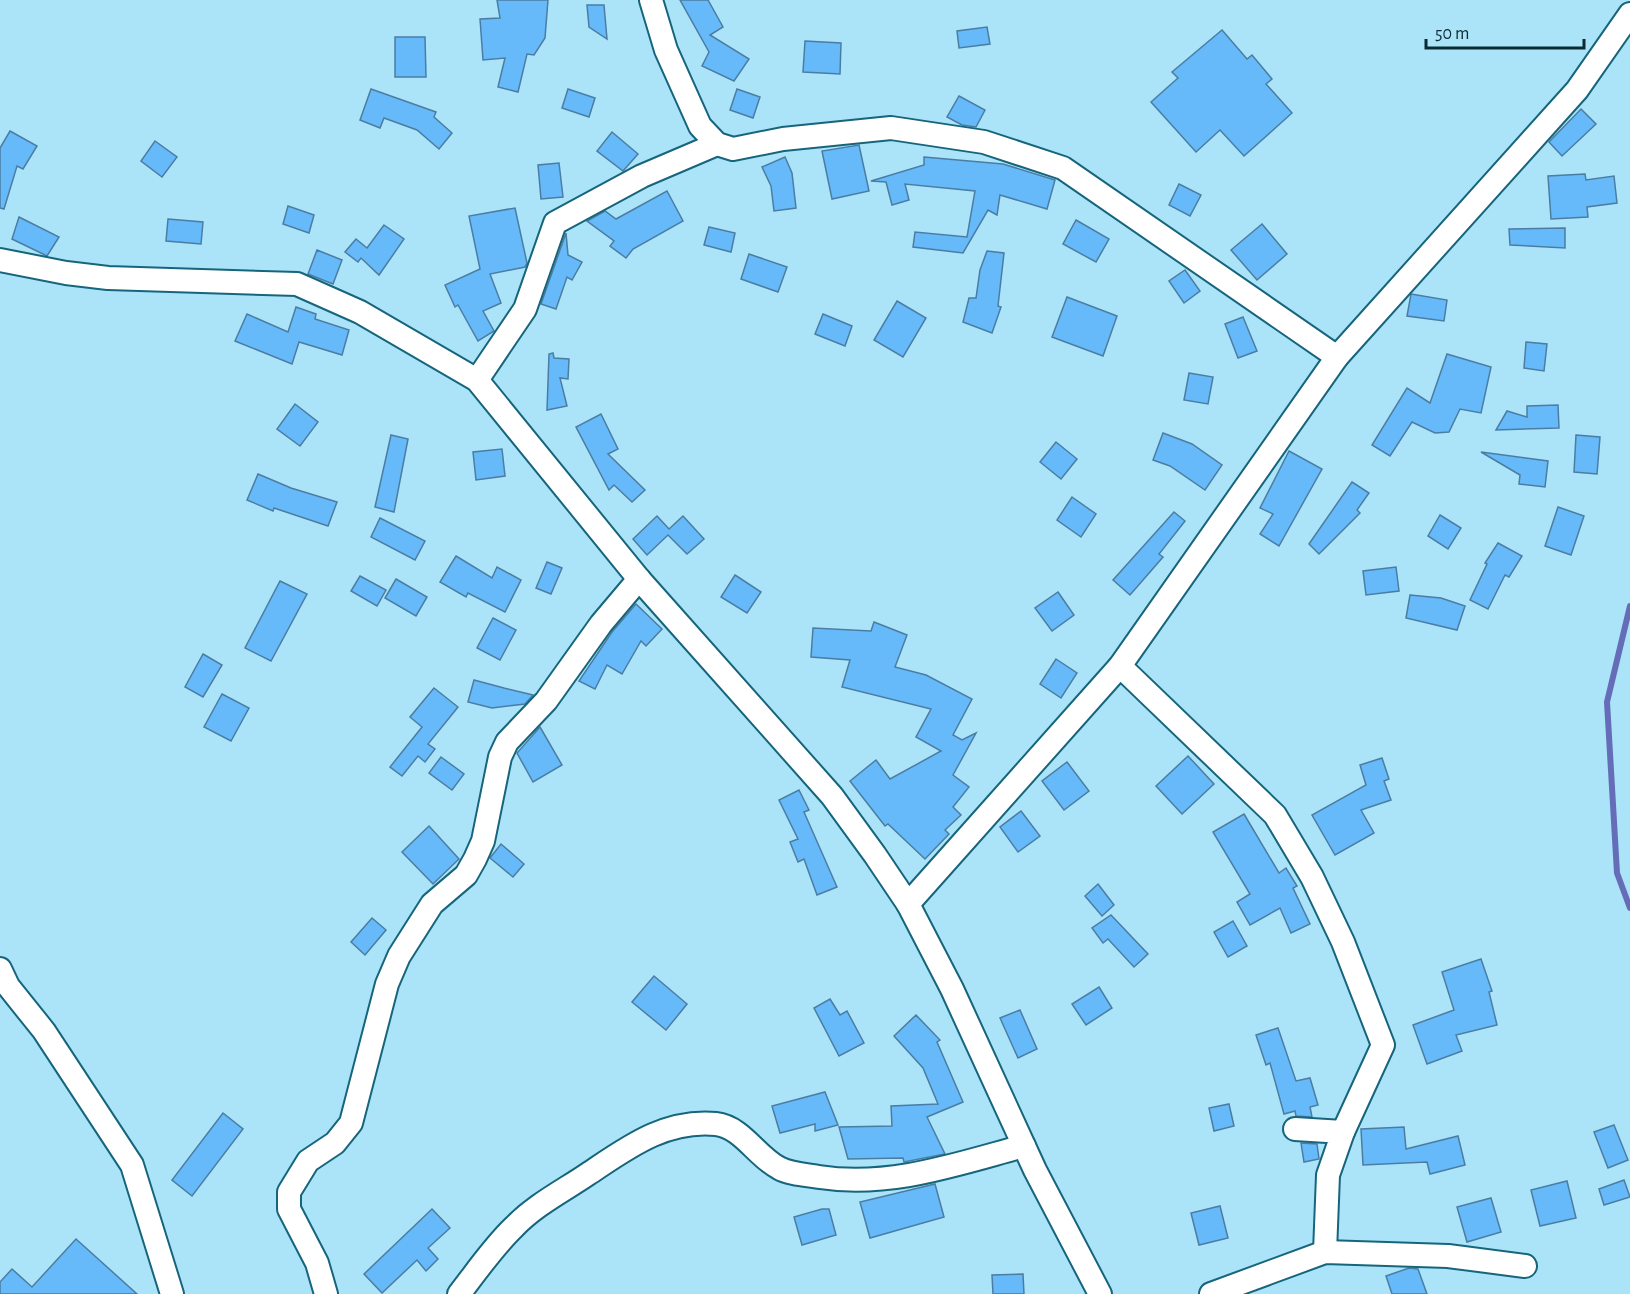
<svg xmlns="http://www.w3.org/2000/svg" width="1630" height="1294" font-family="'Alegreya Sans',sans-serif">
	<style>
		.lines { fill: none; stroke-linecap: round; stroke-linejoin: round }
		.stream { stroke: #656cb8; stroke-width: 6 }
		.building { fill: #66baf9; stroke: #4b7da3; stroke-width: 1.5 }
		.minor-casing { stroke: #16657c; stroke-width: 26 }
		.minor { stroke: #fff; stroke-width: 22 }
	</style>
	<rect width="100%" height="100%" fill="#abe4f9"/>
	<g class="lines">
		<path class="stream" d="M 1630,606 L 1607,702 L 1617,873 L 1630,908"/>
	</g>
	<g class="building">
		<path d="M 497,0 L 548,0 L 545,38 L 534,55 L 527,54 L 518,92 L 498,87 L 505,58 L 483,60 L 480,19 L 500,18 Z"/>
		<path d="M 680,0 L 708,0 L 723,27 L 710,35 L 749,59 L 734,81 L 702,66 L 709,52 Z"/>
		<path d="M 587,5 L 604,5 L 607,39 L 589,27 Z"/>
		<path d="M 987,27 L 990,44 L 959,48 L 957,31 Z"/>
		<path d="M 1222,30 L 1247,59 L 1252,55 L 1272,79 L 1266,84 L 1292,113 L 1244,156 L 1220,130 L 1196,152 L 1151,102 L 1178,78 L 1172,72 Z"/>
		<path d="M 395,37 L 425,37 L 426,77 L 395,77 Z"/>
		<path d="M 805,41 L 841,43 L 840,74 L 803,72 Z"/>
		<path d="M 371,89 L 436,112 L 434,117 L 452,133 L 439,149 L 417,130 L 384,118 L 380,128 L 360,120 Z"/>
		<path d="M 568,89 L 595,98 L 589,117 L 562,108 Z"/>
		<path d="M 737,89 L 760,97 L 753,118 L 730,110 Z"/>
		<path d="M 959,96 L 985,110 L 976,127 L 962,125 L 947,117 Z"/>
		<path d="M 1581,109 L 1596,124 L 1562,156 L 1549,142 Z"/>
		<path d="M 10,131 L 37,146 L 23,169 L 17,166 L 4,209 L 0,208 L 0,148 Z"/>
		<path d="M 612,132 L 638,154 L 623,171 L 597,151 Z"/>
		<path d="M 155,141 L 177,157 L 162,177 L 141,161 Z"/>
		<path d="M 859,145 L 869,191 L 832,199 L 822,151 Z"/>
		<path d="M 785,157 L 792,173 L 796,208 L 774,211 L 771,186 L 762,167 Z"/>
		<path d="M 924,157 L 1003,164 L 1055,180 L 1047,209 L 1000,195 L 997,215 L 988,210 L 963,253 L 913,247 L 915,232 L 967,237 L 975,191 L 905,184 L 909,200 L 892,205 L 886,182 L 871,181 L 924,165 Z"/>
		<path d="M 559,163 L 563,197 L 541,199 L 538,165 Z"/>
		<path d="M 1585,174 L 1586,180 L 1614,176 L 1617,203 L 1587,207 L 1588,217 L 1551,219 L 1548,176 Z"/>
		<path d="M 1179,184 L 1201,195 L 1190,216 L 1169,205 Z"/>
		<path d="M 667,191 L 683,221 L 633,249 L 626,258 L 610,246 L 614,241 L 587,221 L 605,211 L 616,219 Z"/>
		<path d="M 288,206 L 314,215 L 309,233 L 283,224 Z"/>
		<path d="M 515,208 L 527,263 L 525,267 L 490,274 L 501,303 L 483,311 L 494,331 L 478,341 L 458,305 L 455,307 L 445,285 L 480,269 L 469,216 Z"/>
		<path d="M 19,217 L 59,237 L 47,256 L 12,239 Z"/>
		<path d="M 168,219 L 203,222 L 201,244 L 166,241 Z"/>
		<path d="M 1076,220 L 1109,239 L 1096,262 L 1063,244 Z"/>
		<path d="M 1262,224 L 1287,254 L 1257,280 L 1231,250 Z"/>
		<path d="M 384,225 L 404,239 L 379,275 L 361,258 L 358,262 L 345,252 L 356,239 L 367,248 Z"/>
		<path d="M 709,227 L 735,233 L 731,252 L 704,245 Z"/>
		<path d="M 1565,228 L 1565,248 L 1510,245 L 1509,229 Z"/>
		<path d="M 566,233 L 568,255 L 582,262 L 572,280 L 567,277 L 556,309 L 541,304 Z"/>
		<path d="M 317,250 L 342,260 L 333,284 L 308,274 Z"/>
		<path d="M 987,251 L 1004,253 L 998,306 L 1001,307 L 992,333 L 963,322 L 969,298 L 976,298 L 980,270 Z"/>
		<path d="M 749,254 L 787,267 L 778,292 L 741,279 Z"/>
		<path d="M 1185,270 L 1200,291 L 1184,303 L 1169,281 Z"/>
		<path d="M 1411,294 L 1447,300 L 1444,321 L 1407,316 Z"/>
		<path d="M 1067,297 L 1117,316 L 1103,356 L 1052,337 Z"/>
		<path d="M 897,301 L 926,318 L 903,357 L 874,340 Z"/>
		<path d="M 296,307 L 316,314 L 315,319 L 349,330 L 342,355 L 299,342 L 292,364 L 235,341 L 247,314 L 288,332 Z"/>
		<path d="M 823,314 L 852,326 L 845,346 L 815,334 Z"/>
		<path d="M 1243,317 L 1257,351 L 1238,358 L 1225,324 Z"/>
		<path d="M 1526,342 L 1547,344 L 1544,371 L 1524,368 Z"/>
		<path d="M 553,353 L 554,358 L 569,359 L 568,379 L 560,378 L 567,406 L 547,410 L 549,354 Z"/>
		<path d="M 1447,354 L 1491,367 L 1481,413 L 1460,409 L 1449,432 L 1435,433 L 1412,422 L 1390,456 L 1372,445 L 1407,388 L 1430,403 Z"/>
		<path d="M 1189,373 L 1213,377 L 1208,404 L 1184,400 Z"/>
		<path d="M 295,404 L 318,422 L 300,446 L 277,429 Z"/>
		<path d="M 1558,405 L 1559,428 L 1496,430 L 1507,411 L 1527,417 L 1527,406 Z"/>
		<path d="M 601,414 L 618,449 L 608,454 L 645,490 L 632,502 L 614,485 L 609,490 L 576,427 Z"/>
		<path d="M 1163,433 L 1192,444 L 1222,465 L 1205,490 L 1170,466 L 1153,460 Z"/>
		<path d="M 391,435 L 408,439 L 394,512 L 375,507 Z"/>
		<path d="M 1576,435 L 1600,437 L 1597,474 L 1574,472 Z"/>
		<path d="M 1056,442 L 1077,459 L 1061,479 L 1040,462 Z"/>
		<path d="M 502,449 L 505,476 L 476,480 L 473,452 Z"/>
		<path d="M 1289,451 L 1322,469 L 1279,546 L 1260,534 L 1273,514 L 1260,508 Z"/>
		<path d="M 1481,452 L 1548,461 L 1545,487 L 1519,484 L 1520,475 Z"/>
		<path d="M 258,474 L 291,488 L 337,502 L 328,526 L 274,508 L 273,511 L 247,500 Z"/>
		<path d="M 1352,482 L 1369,493 L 1357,510 L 1360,513 L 1319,554 L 1309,544 Z"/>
		<path d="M 1072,497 L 1096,514 L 1081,537 L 1057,520 Z"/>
		<path d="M 1558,507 L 1584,516 L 1571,555 L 1545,546 Z"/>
		<path d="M 1174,512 L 1185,521 L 1159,554 L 1163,557 L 1130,595 L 1113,580 Z"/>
		<path d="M 1440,515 L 1461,528 L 1448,549 L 1428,536 Z"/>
		<path d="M 657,516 L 669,529 L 683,516 L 704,539 L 687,554 L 668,535 L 647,555 L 633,539 Z"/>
		<path d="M 380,518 L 425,541 L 415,560 L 371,537 Z"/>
		<path d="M 1498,543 L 1522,556 L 1509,577 L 1505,575 L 1488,609 L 1470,600 L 1487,564 L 1485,563 Z"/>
		<path d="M 456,556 L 492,578 L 497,567 L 521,580 L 505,612 L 468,593 L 466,597 L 440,582 Z"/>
		<path d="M 547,562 L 562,568 L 551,594 L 536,588 Z"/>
		<path d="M 1396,567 L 1399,591 L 1366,595 L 1363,571 Z"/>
		<path d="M 735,575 L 761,592 L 747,613 L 721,597 Z"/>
		<path d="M 360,576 L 386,590 L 377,606 L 351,591 Z"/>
		<path d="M 396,579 L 427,597 L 416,616 L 385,598 Z"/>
		<path d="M 280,581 L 307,594 L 271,661 L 245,648 Z"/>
		<path d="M 1058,592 L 1074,615 L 1052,631 L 1035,608 Z"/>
		<path d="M 1410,595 L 1441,598 L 1465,606 L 1457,630 L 1406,618 Z"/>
		<path d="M 636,604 L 662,629 L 646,646 L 641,641 L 622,674 L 607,665 L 595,689 L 579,681 L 612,632 Z"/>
		<path d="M 493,618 L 516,630 L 500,660 L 477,648 Z"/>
		<path d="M 874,622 L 907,635 L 895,667 L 926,675 L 972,699 L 953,735 L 962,740 L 976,733 L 953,775 L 969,787 L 953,807 L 961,815 L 945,830 L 949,834 L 925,859 L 888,824 L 885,826 L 850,781 L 876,760 L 890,779 L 941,751 L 916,737 L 931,709 L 842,687 L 850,660 L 811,657 L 813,628 L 871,631 Z"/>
		<path d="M 203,654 L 222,665 L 203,697 L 185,687 Z"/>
		<path d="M 1056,659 L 1077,673 L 1061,698 L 1040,684 Z"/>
		<path d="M 474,680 L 504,688 L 533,695 L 525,704 L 492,708 L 468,702 Z"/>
		<path d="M 434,688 L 458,707 L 428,744 L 435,749 L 425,762 L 418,756 L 402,776 L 390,767 L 422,727 L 410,717 Z"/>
		<path d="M 222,694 L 249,708 L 231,741 L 204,727 Z"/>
		<path d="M 540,727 L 562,765 L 533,782 L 517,753 Z"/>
		<path d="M 1188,756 L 1214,784 L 1182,814 L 1156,786 Z"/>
		<path d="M 441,757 L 464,774 L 452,790 L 429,773 Z"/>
		<path d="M 1382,758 L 1389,779 L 1384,781 L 1391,800 L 1361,810 L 1374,833 L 1335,855 L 1312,815 L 1366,785 L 1360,765 Z"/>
		<path d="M 1067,762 L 1089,791 L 1064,810 L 1042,781 Z"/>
		<path d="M 799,790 L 809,810 L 804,812 L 837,887 L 817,895 L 804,859 L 798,862 L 790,842 L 798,839 L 779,800 Z"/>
		<path d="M 1021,811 L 1040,836 L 1018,852 L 1000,827 Z"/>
		<path d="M 1244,814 L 1279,873 L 1286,868 L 1297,886 L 1293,888 L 1310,924 L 1291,933 L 1280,908 L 1250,925 L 1237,902 L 1250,894 L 1213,832 Z"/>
		<path d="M 429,826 L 459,859 L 433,884 L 402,852 Z"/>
		<path d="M 501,844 L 524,864 L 513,877 L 490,858 Z"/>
		<path d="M 1098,884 L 1114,905 L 1102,916 L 1085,896 Z"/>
		<path d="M 1111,915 L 1148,954 L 1134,967 L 1108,939 L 1103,943 L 1092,928 Z"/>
		<path d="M 372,918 L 386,930 L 365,955 L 351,942 Z"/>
		<path d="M 1233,921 L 1247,946 L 1228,957 L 1214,932 Z"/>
		<path d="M 1481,959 L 1492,991 L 1489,992 L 1497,1025 L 1456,1035 L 1462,1051 L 1427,1064 L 1413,1025 L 1454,1010 L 1442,972 Z"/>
		<path d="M 654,976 L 687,1004 L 666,1030 L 632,1002 Z"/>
		<path d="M 1099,987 L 1112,1008 L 1086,1025 L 1072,1004 Z"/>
		<path d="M 830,999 L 840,1015 L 847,1011 L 864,1043 L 839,1056 L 814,1008 Z"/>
		<path d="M 1020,1010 L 1037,1049 L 1018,1058 L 1000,1018 Z"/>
		<path d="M 916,1015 L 940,1040 L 937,1042 L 963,1102 L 927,1117 L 945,1154 L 904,1162 L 903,1158 L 848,1159 L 839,1127 L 892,1126 L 891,1106 L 938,1104 L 923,1068 L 894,1036 Z"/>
		<path d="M 1278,1028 L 1296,1081 L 1310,1078 L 1318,1105 L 1310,1107 L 1312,1117 L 1296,1116 L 1295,1111 L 1284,1114 L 1270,1063 L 1266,1065 L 1256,1035 Z"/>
		<path d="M 825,1092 L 838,1125 L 815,1131 L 815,1124 L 780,1133 L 772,1106 Z"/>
		<path d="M 1229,1104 L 1234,1126 L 1214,1131 L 1209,1108 Z"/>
		<path d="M 223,1113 L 243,1129 L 192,1196 L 172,1180 Z"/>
		<path d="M 1614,1125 L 1628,1160 L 1608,1168 L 1594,1132 Z"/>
		<path d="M 1404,1127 L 1406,1149 L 1458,1136 L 1465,1165 L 1430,1174 L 1427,1162 L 1363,1165 L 1361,1129 Z"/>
		<path d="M 1301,1143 L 1317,1144 L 1319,1159 L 1304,1162 Z"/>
		<path d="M 1624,1180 L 1630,1197 L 1604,1205 L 1599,1189 Z"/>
		<path d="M 1567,1181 L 1576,1218 L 1540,1226 L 1531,1190 Z"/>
		<path d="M 935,1184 L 944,1217 L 870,1238 L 860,1202 Z"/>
		<path d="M 1491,1198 L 1501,1232 L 1467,1242 L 1457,1207 Z"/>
		<path d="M 1220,1206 L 1228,1238 L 1199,1245 L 1191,1213 Z"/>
		<path d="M 432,1209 L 450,1228 L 428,1248 L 438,1259 L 426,1271 L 417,1260 L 382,1293 L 364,1274 Z"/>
		<path d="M 822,1209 L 829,1209 L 836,1235 L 802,1245 L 794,1217 Z"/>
		<path d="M 76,1239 L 137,1294 L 0,1294 L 0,1282 L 12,1269 L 32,1287 Z"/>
		<path d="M 1409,1268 L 1418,1269 L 1427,1294 L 1392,1294 L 1386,1276 Z"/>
		<path d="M 1023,1274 L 1024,1294 L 993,1294 L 992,1275 Z"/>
	</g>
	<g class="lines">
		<g class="minor-casing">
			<g id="minor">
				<path d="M 651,0 L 666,50 L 700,126 L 717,144 L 733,149 L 783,139 L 891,128 L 984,142 L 1063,168 L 1337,357"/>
				<path d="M 0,260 L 66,273 L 108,278 L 297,284 L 360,312 L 477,380 L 639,579 L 832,796 L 875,855 L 908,904 L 952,989 L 1035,1170 L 1100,1294"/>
				<path d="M 477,380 L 525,309 L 555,223 L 642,176 L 717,144"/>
				<path d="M 1120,666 L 1275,815 L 1312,877 L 1343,942 L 1383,1045 L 1343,1132"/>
				<path d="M 908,904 L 1120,666 L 1337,357 L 1577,90 L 1630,14"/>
				<path d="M 0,969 L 8,986 L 44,1031 L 132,1165 L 172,1294"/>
				<path d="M 1295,1129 L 1343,1132 L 1328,1175 L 1325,1252"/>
				<path d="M 326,1294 L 317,1263 L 289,1209 L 289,1192 L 308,1161 L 335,1143 L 351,1123 L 387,984 L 399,956 L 432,904 L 466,875 L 475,859 L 483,841 L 500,757 L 507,742 L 546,701 L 601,624 L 639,579"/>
				<path d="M 459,1294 C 477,1271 493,1247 514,1227 C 535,1205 563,1191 588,1174 C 627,1148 665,1119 716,1124 C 742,1127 757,1157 779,1168 C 789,1174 807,1175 819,1177 C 890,1188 957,1164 1024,1146"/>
				<path d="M 1211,1294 L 1325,1252 L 1448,1256 L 1525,1266"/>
			</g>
		</g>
		<use href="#minor" class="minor"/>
	</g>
	<path d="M1426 39v9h158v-9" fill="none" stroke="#0b2a34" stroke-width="3"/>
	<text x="1435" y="39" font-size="18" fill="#0b2a34" stroke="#abe4f9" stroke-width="4.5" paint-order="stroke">50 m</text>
</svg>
